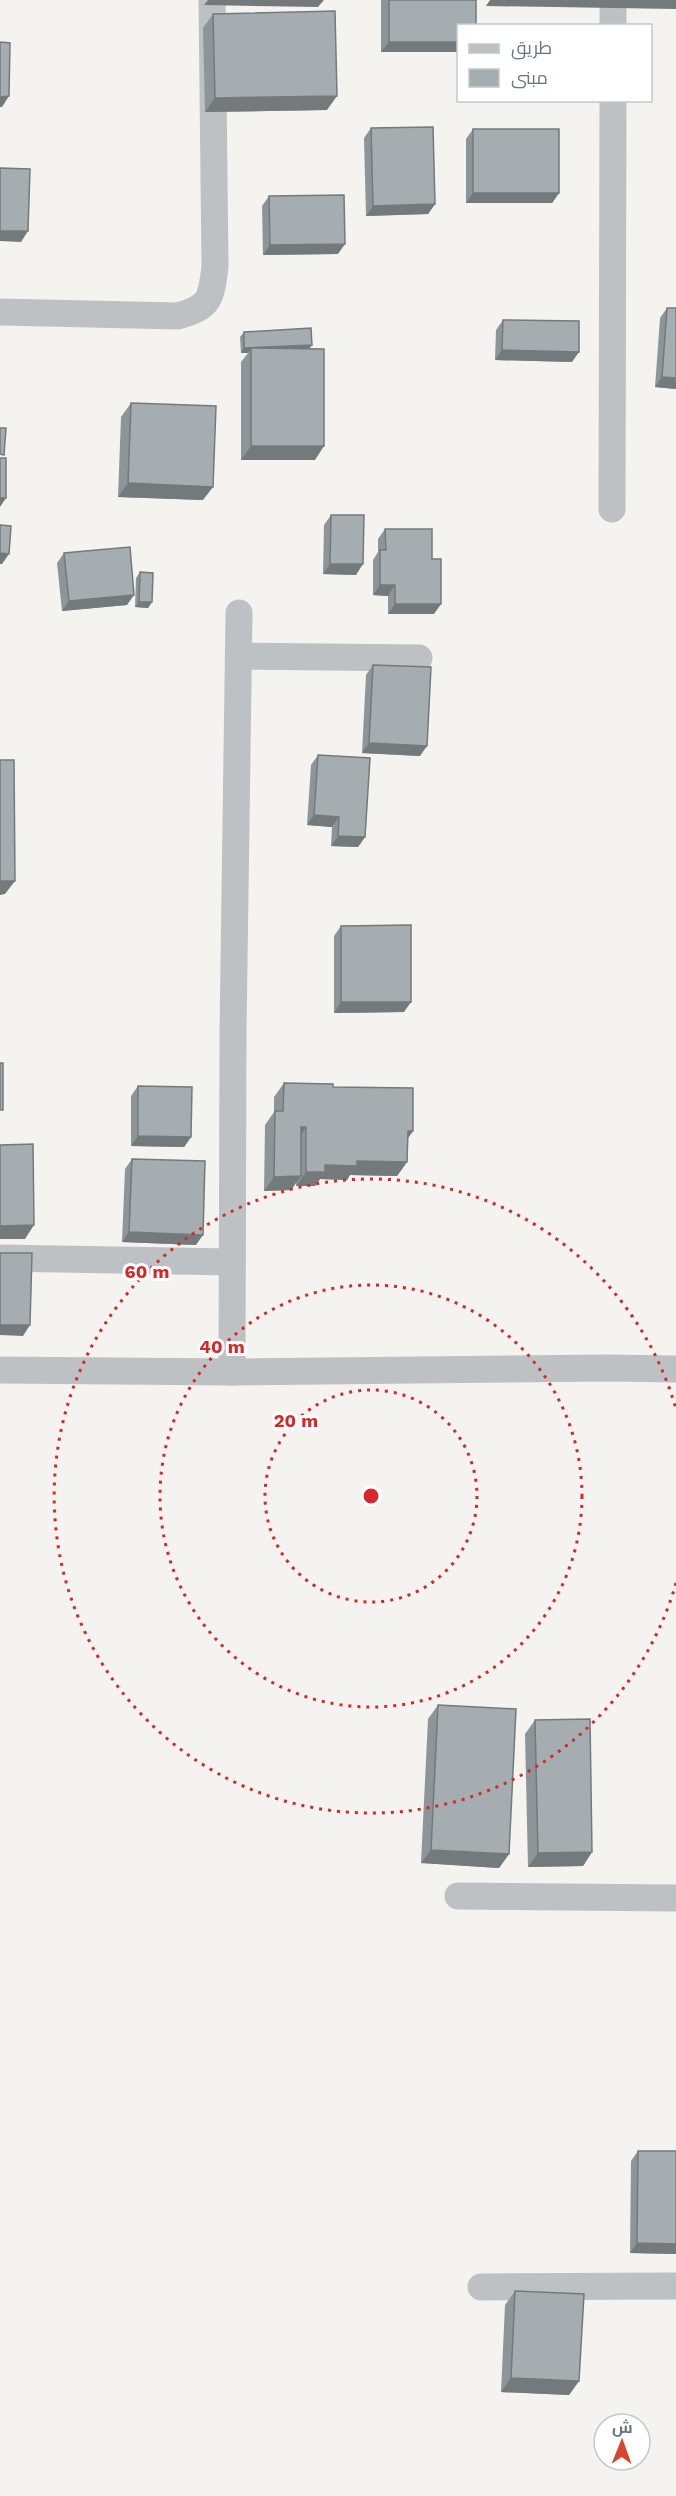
<svg xmlns="http://www.w3.org/2000/svg" width="676" height="2496" font-family="'Work Sans',Cairo,sans-serif">
	<style>
		.lines { fill: none; stroke-linecap: round; stroke-linejoin: round }
		.minor { stroke: #bdc1c4; stroke-width: 27 }
		.wall { fill: #8e9598 }
		.shaded-wall { fill: #74797c }
		.building { fill: #a5adb1; stroke: #74797c; stroke-width: 1.5 }
		.ring { fill: none; stroke: #d62828; stroke-width: 3; stroke-dasharray: 3 6 }
		.centre { fill: #d62828; stroke: #fff; stroke-width: 3 }
		.ring-label { font-size: 18px; text-anchor: middle; font-weight: bold; fill: #d62828; stroke: #fff; stroke-width: 6; stroke-linejoin: round; paint-order: stroke }
	</style>
	<rect width="100%" height="100%" fill="#f4f3f0"/>
	<g class="lines">
		<g class="minor">
			<path d="M 613,26 L 613,0"/>
			<path d="M 0,312 L 178,316 C 211,307 211,298 215,267 L 212,0"/>
			<path d="M 612,509 L 613,100"/>
			<path d="M 239,656 L 419,658"/>
			<path d="M 0,1258 L 232,1262"/>
			<path d="M 0,1370 L 232,1372 L 607,1368 L 676,1369"/>
			<path d="M 232,1372 L 233,1034 L 239,613"/>
			<path d="M 458,1896 L 676,1898"/>
			<path d="M 481,2287 L 676,2286"/>
		</g>
	</g>
	<g class="wall">
		<path d="M 381,0 L 476,0 L 459,26 L 459,52 L 381,52 Z"/>
		<path d="M 213,14 L 327,110 L 205,112 L 203,28 Z"/>
		<path d="M 371,128 L 435,204 L 428,214 L 366,216 L 364,138 Z"/>
		<path d="M 473,129 L 559,193 L 552,203 L 466,203 L 466,139 Z"/>
		<path d="M 269,196 L 338,254 L 263,255 L 262,206 Z"/>
		<path d="M 667,308 L 676,308 L 676,389 L 655,387 L 660,318 Z"/>
		<path d="M 503,320 L 572,362 L 495,360 L 496,330 Z"/>
		<path d="M 244,332 L 312,345 L 309,349 L 315,460 L 241,460 L 241,362 L 248,353 L 241,353 L 240,337 Z"/>
		<path d="M 131,403 L 203,500 L 118,497 L 121,417 Z"/>
		<path d="M 331,515 L 356,575 L 323,574 L 324,525 Z"/>
		<path d="M 385,529 L 432,559 L 434,614 L 388,614 L 388,596 L 373,595 L 373,560 L 378,552 L 378,539 Z"/>
		<path d="M 64,553 L 127,605 L 62,611 L 57,563 Z"/>
		<path d="M 140,572 L 152,602 L 148,608 L 135,607 L 136,578 Z"/>
		<path d="M 373,665 L 420,756 L 362,753 L 366,675 Z"/>
		<path d="M 318,755 L 365,837 L 358,847 L 331,846 L 332,827 L 307,825 L 311,765 Z"/>
		<path d="M 341,926 L 404,1012 L 334,1013 L 334,936 Z"/>
		<path d="M 284,1083 L 333,1087 L 413,1131 L 408,1138 L 407,1162 L 397,1176 L 350,1175 L 347,1180 L 320,1179 L 315,1186 L 296,1186 L 296,1182 L 291,1190 L 264,1191 L 265,1125 L 274,1112 L 274,1097 Z"/>
		<path d="M 138,1086 L 191,1137 L 184,1147 L 131,1146 L 131,1096 Z"/>
		<path d="M 132,1159 L 196,1245 L 122,1242 L 125,1169 Z"/>
		<path d="M 438,1705 L 509,1854 L 499,1868 L 421,1863 L 428,1719 Z"/>
		<path d="M 535,1720 L 592,1852 L 583,1866 L 528,1867 L 525,1734 Z"/>
		<path d="M 638,2151 L 676,2151 L 676,2254 L 630,2253 L 631,2161 Z"/>
		<path d="M 515,2291 L 579,2381 L 569,2395 L 501,2392 L 505,2305 Z"/>
	</g>
	<g class="shaded-wall">
		<path d="M 208,0 L 324,0 L 318,7 L 204,5 Z"/>
		<path d="M 490,0 L 676,0 L 676,9 L 486,6 Z"/>
		<path d="M 389,42 L 459,42 L 459,52 L 381,52 Z"/>
		<path d="M 9,96 L 2,107 L 0,107 L 0,97 Z"/>
		<path d="M 337,96 L 327,110 L 205,112 L 215,98 Z"/>
		<path d="M 473,193 L 559,193 L 552,203 L 466,203 Z"/>
		<path d="M 435,204 L 428,214 L 366,216 L 373,206 Z"/>
		<path d="M 0,231 L 28,231 L 21,242 L 0,241 Z"/>
		<path d="M 345,244 L 338,254 L 263,255 L 270,245 Z"/>
		<path d="M 312,345 L 308,350 L 251,348 L 248,353 L 241,353 L 244,348 Z"/>
		<path d="M 502,350 L 579,352 L 572,362 L 495,360 Z"/>
		<path d="M 662,377 L 676,378 L 676,389 L 655,387 Z"/>
		<path d="M 251,446 L 324,446 L 315,460 L 241,460 Z"/>
		<path d="M 128,483 L 213,487 L 203,500 L 118,497 Z"/>
		<path d="M 0,498 L 6,498 L 0,507 Z"/>
		<path d="M 0,553 L 9,554 L 2,564 L 0,564 Z"/>
		<path d="M 330,564 L 363,564 L 356,575 L 323,574 Z"/>
		<path d="M 380,585 L 395,585 L 388,596 L 373,595 Z"/>
		<path d="M 134,595 L 127,605 L 62,611 L 69,601 Z"/>
		<path d="M 139,602 L 152,602 L 148,608 L 135,607 Z"/>
		<path d="M 395,604 L 441,604 L 434,614 L 388,614 Z"/>
		<path d="M 369,743 L 427,746 L 420,756 L 362,753 Z"/>
		<path d="M 314,815 L 339,817 L 332,827 L 307,825 Z"/>
		<path d="M 338,836 L 365,837 L 358,847 L 331,846 Z"/>
		<path d="M 0,881 L 15,881 L 5,894 L 0,895 Z"/>
		<path d="M 341,1002 L 411,1002 L 404,1012 L 334,1013 Z"/>
		<path d="M 301,1127 L 306,1127 L 297,1141 Z"/>
		<path d="M 408,1131 L 413,1131 L 403,1145 Z"/>
		<path d="M 138,1136 L 191,1137 L 184,1147 L 131,1146 Z"/>
		<path d="M 357,1161 L 407,1162 L 397,1176 L 350,1175 L 347,1180 L 320,1179 L 315,1186 L 296,1186 L 306,1172 L 325,1165 Z"/>
		<path d="M 301,1176 L 291,1190 L 264,1191 L 274,1177 Z"/>
		<path d="M 34,1225 L 25,1239 L 0,1239 L 0,1226 Z"/>
		<path d="M 129,1232 L 203,1235 L 196,1245 L 122,1242 Z"/>
		<path d="M 0,1325 L 30,1325 L 23,1336 L 0,1335 Z"/>
		<path d="M 431,1850 L 509,1854 L 499,1868 L 421,1863 Z"/>
		<path d="M 592,1852 L 583,1866 L 528,1867 L 538,1853 Z"/>
		<path d="M 637,2243 L 676,2244 L 676,2254 L 630,2253 Z"/>
		<path d="M 511,2378 L 579,2381 L 569,2395 L 501,2392 Z"/>
	</g>
	<g class="building">
		<path d="M 389,0 L 476,0 L 476,26 L 459,26 L 459,42 L 389,42 Z"/>
		<path d="M 335,11 L 337,96 L 215,98 L 213,14 Z"/>
		<path d="M 0,42 L 10,43 L 9,96 L 0,97 Z"/>
		<path d="M 433,127 L 435,204 L 373,206 L 371,128 Z"/>
		<rect x="473" y="129" width="86" height="64"/>
		<path d="M 0,168 L 30,169 L 28,231 L 0,231 Z"/>
		<path d="M 344,195 L 345,244 L 270,245 L 269,196 Z"/>
		<path d="M 667,308 L 676,308 L 676,378 L 662,377 Z"/>
		<path d="M 503,320 L 579,321 L 579,352 L 502,350 Z"/>
		<path d="M 311,328 L 312,345 L 244,348 L 244,332 Z"/>
		<path d="M 251,348 L 324,349 L 324,446 L 251,446 Z"/>
		<path d="M 131,403 L 216,406 L 213,487 L 128,483 Z"/>
		<path d="M 0,428 L 6,428 L 4,455 L 0,454 Z"/>
		<rect x="0" y="458" width="6" height="40"/>
		<path d="M 331,515 L 364,515 L 363,564 L 330,564 Z"/>
		<path d="M 0,525 L 11,526 L 9,554 L 0,553 Z"/>
		<path d="M 385,529 L 432,529 L 432,559 L 441,559 L 441,604 L 395,604 L 395,585 L 380,585 L 380,550 L 386,550 Z"/>
		<path d="M 130,547 L 134,595 L 69,601 L 64,553 Z"/>
		<path d="M 140,572 L 153,573 L 152,602 L 139,602 Z"/>
		<path d="M 373,665 L 431,667 L 427,746 L 369,743 Z"/>
		<path d="M 318,755 L 370,758 L 365,837 L 338,836 L 339,817 L 314,815 Z"/>
		<path d="M 0,760 L 14,760 L 15,881 L 0,881 Z"/>
		<path d="M 411,925 L 411,1002 L 341,1002 L 341,926 Z"/>
		<rect x="0" y="1063" width="3" height="47"/>
		<path d="M 284,1083 L 333,1084 L 333,1087 L 413,1088 L 413,1131 L 408,1131 L 407,1162 L 357,1161 L 357,1166 L 325,1165 L 325,1172 L 306,1172 L 306,1127 L 301,1127 L 301,1176 L 274,1177 L 275,1111 L 283,1111 Z"/>
		<path d="M 138,1086 L 192,1087 L 191,1137 L 138,1136 Z"/>
		<path d="M 33,1144 L 34,1225 L 0,1226 L 0,1145 Z"/>
		<path d="M 132,1159 L 205,1161 L 203,1235 L 129,1232 Z"/>
		<path d="M 0,1253 L 32,1253 L 30,1325 L 0,1325 Z"/>
		<path d="M 438,1705 L 516,1709 L 509,1854 L 431,1850 Z"/>
		<path d="M 590,1719 L 592,1852 L 538,1853 L 535,1720 Z"/>
		<path d="M 638,2151 L 676,2151 L 676,2244 L 637,2243 Z"/>
		<path d="M 515,2291 L 584,2294 L 579,2381 L 511,2378 Z"/>
	</g>
	<g class="ring">
		<circle cx="371" cy="1496" r="106"/>
		<circle cx="371" cy="1496" r="211"/>
		<path d="M676 1583A317 317 0 1 1 676 1409"/>
	</g>
	<circle cx="371" cy="1496" r="9" class="centre"/>
	<g class="ring-label">
		<text x="147" y="1278">60 m</text>
		<text x="222" y="1353">40 m</text>
		<text x="296" y="1427">20 m</text>
	</g>
	<rect x="457" y="24" width="195" height="78" fill="#ffffff" stroke="#c1c8cc" stroke-width="1.5"/>
	<rect x="469" y="44" width="30" height="9" fill="#bdc1c4" stroke="#c1c8cc" stroke-width="1.5"/>
	<text x="511" y="54" font-size="18" fill="#65767f">طريق</text>
	<rect x="469" y="69" width="30" height="18" fill="#a5adb1" stroke="#c1c8cc" stroke-width="1.5"/>
	<text x="511" y="84" font-size="18" fill="#65767f">مبنى</text>
	<g transform="translate(622 2442) rotate(1)"><circle r="28" fill="#ffffff" stroke="#c1c8cc" stroke-width="1.5"/>
	<path d="M0-4.5L10 22L0 15L-10 22Z" fill="#d5452f"/>
	<text y="-9" font-size="16" font-weight="bold" text-anchor="middle" fill="#65767f">ش</text>
	</g>
</svg>
